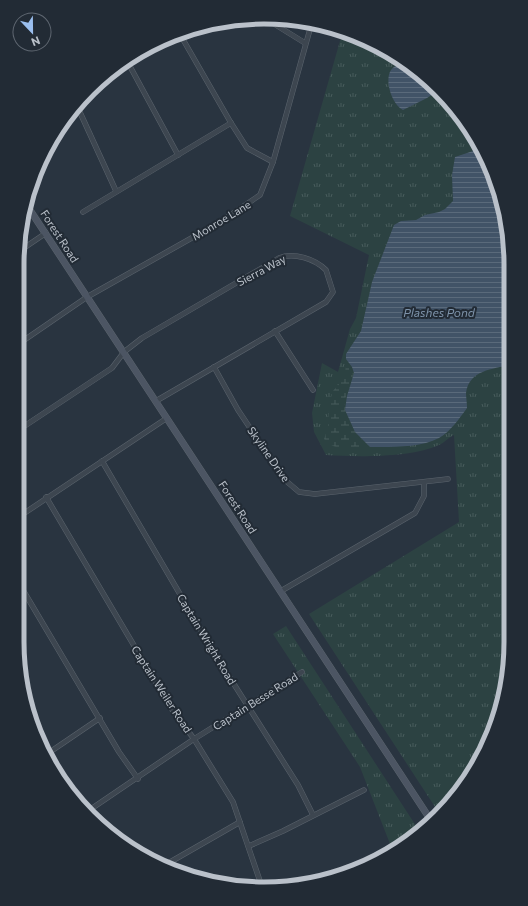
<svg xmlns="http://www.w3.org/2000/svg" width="528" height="906" font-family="Commissioner,sans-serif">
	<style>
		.grass { fill: url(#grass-tufts) }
		.wetland { fill: url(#wetland-marsh) }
		.water { fill: url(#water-rules) }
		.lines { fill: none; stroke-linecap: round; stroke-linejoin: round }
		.street-casing { stroke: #5b646d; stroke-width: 5.5 }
		.secondary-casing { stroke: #5b646d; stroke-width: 7 }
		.street { stroke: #3d4650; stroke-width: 4.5 }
		.secondary { stroke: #4c5563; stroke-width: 6 }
		.labels { text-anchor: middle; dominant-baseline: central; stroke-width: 4; stroke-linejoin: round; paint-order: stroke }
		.street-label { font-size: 11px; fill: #bac1ca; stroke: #222b35 }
		.water-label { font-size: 12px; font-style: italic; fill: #7e93aa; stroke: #222b35 }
		.rim { fill: none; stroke: #bac1ca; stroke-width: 5 }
	</style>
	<defs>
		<pattern id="grass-tufts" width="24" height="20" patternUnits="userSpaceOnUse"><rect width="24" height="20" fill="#2c4242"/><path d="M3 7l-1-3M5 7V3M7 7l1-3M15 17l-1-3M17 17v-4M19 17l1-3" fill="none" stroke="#485c5c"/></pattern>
		<pattern id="wetland-marsh" width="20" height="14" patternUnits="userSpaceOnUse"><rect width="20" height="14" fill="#2c4242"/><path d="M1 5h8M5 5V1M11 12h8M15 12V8" fill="none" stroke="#485c5c"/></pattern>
		<pattern id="water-rules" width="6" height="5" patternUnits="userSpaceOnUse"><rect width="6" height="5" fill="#415367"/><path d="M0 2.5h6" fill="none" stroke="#5a6a7b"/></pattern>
	</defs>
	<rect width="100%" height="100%" fill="#293440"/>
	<g class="grass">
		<path d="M 342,34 L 401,59 L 439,90 L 478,140 L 498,185 L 510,248 L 510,658 L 498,722 L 469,779 L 439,813 L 309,614 L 459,522 L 454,435 C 449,437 444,443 439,445 C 410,458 357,457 326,455 L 314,432 L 312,413 L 322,363 L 338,372 L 350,329 L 356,318 L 369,255 L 290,216 Z"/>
		<path d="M 286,626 L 420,832 L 392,849 L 360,767 L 273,634 Z"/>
	</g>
	<path class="wetland" d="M 346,359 C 363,381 342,388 345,409 C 347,418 352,429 359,437 C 362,441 367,443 370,447 C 353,448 336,453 324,439 L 328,428 L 329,410 L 332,392 L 343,380 L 346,367 Z"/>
	<g class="water">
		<path d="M 404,61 L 439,90 L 427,98 L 403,110 C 392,105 384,80 391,70 C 394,66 400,63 404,61 Z"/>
		<path d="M 479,144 L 498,185 L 509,238 L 502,241 C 501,247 505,253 510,255 L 510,365 C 493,369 469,370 466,393 C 466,397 467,403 467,408 C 459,419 451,431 439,438 C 420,448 391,447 370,447 L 355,432 L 345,410 L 347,396 L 354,373 L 352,367 L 346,359 L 346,354 L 361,331 L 372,282 L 394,225 L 401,221 L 416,220 L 425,215 L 439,212 L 445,209 L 453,201 L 452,175 L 455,157 L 473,151 Z"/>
	</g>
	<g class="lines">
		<g class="street-casing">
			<g id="street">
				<path d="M 271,22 L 305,43"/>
				<path d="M 181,36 L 231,123 L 247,148 L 273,162"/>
				<path d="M 126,59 L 178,155"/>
				<path d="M 78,108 L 116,191"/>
				<path d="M 83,212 L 231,123"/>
				<path d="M 18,252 L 46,233"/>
				<path d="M 275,331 L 313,390"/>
				<path d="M 17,345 L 87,297 L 220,222 L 260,195 L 273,162 L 312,22"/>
				<path d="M 214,367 L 238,410 L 285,480 L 299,492 L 315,494 L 448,479"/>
				<path d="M 17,431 L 112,368 L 124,352 L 142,338 L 279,258 C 294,252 315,259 326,270 L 333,292 L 326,302 L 156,401"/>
				<path d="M 102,461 L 218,659 L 298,785 L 313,815"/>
				<path d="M 46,497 L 171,708 L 194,739 L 233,802 L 262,887"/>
				<path d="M 17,518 L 167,418"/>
				<path d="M 17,580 L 119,752 L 138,779"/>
				<path d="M 281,591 L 415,513 L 424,496 L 424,483"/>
				<path d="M 47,754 L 100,718"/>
				<path d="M 88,811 L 194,739 L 302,672"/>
				<path d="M 249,846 L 283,831 L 364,790"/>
				<path d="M 165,865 L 240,822"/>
			</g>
		</g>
		<g class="secondary-casing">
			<path id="secondary" d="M 26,204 L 432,822"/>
		</g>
		<use href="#street" class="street"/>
		<use href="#secondary" class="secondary"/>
	</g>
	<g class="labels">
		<g class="street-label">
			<text transform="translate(221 220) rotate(-31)">Monroe Lane</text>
			<text transform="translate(60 236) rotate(57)">Forest Road</text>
			<text transform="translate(261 270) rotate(-28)">Sierra Way</text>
			<text transform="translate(269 454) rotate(55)">Skyline Drive</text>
			<text transform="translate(238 507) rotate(57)">Forest Road</text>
			<text transform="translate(207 639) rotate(59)">Captain Wright Road</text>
			<text transform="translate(162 689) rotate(57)">Captain Weiler Road</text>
			<text transform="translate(255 701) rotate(-32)">Captain Besse Road</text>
		</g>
		<g class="water-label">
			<text x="439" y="312">Plashes Pond</text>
		</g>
	</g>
	<path d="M0 0H528V906H0ZM264 24H264A240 240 0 0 1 504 264V642A240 240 0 0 1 264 882H264A240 240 0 0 1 24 642V264A240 240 0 0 1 264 24Z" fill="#222b35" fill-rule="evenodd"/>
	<path class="rim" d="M264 24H264A240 240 0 0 1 504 264V642A240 240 0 0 1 264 882H264A240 240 0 0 1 24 642V264A240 240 0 0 1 264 24Z"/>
	<g transform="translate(32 32) rotate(158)"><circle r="19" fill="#222b35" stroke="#5f6771"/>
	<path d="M0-3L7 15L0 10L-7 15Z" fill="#9bbfef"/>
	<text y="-6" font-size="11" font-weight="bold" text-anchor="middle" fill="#bac1ca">N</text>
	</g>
</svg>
